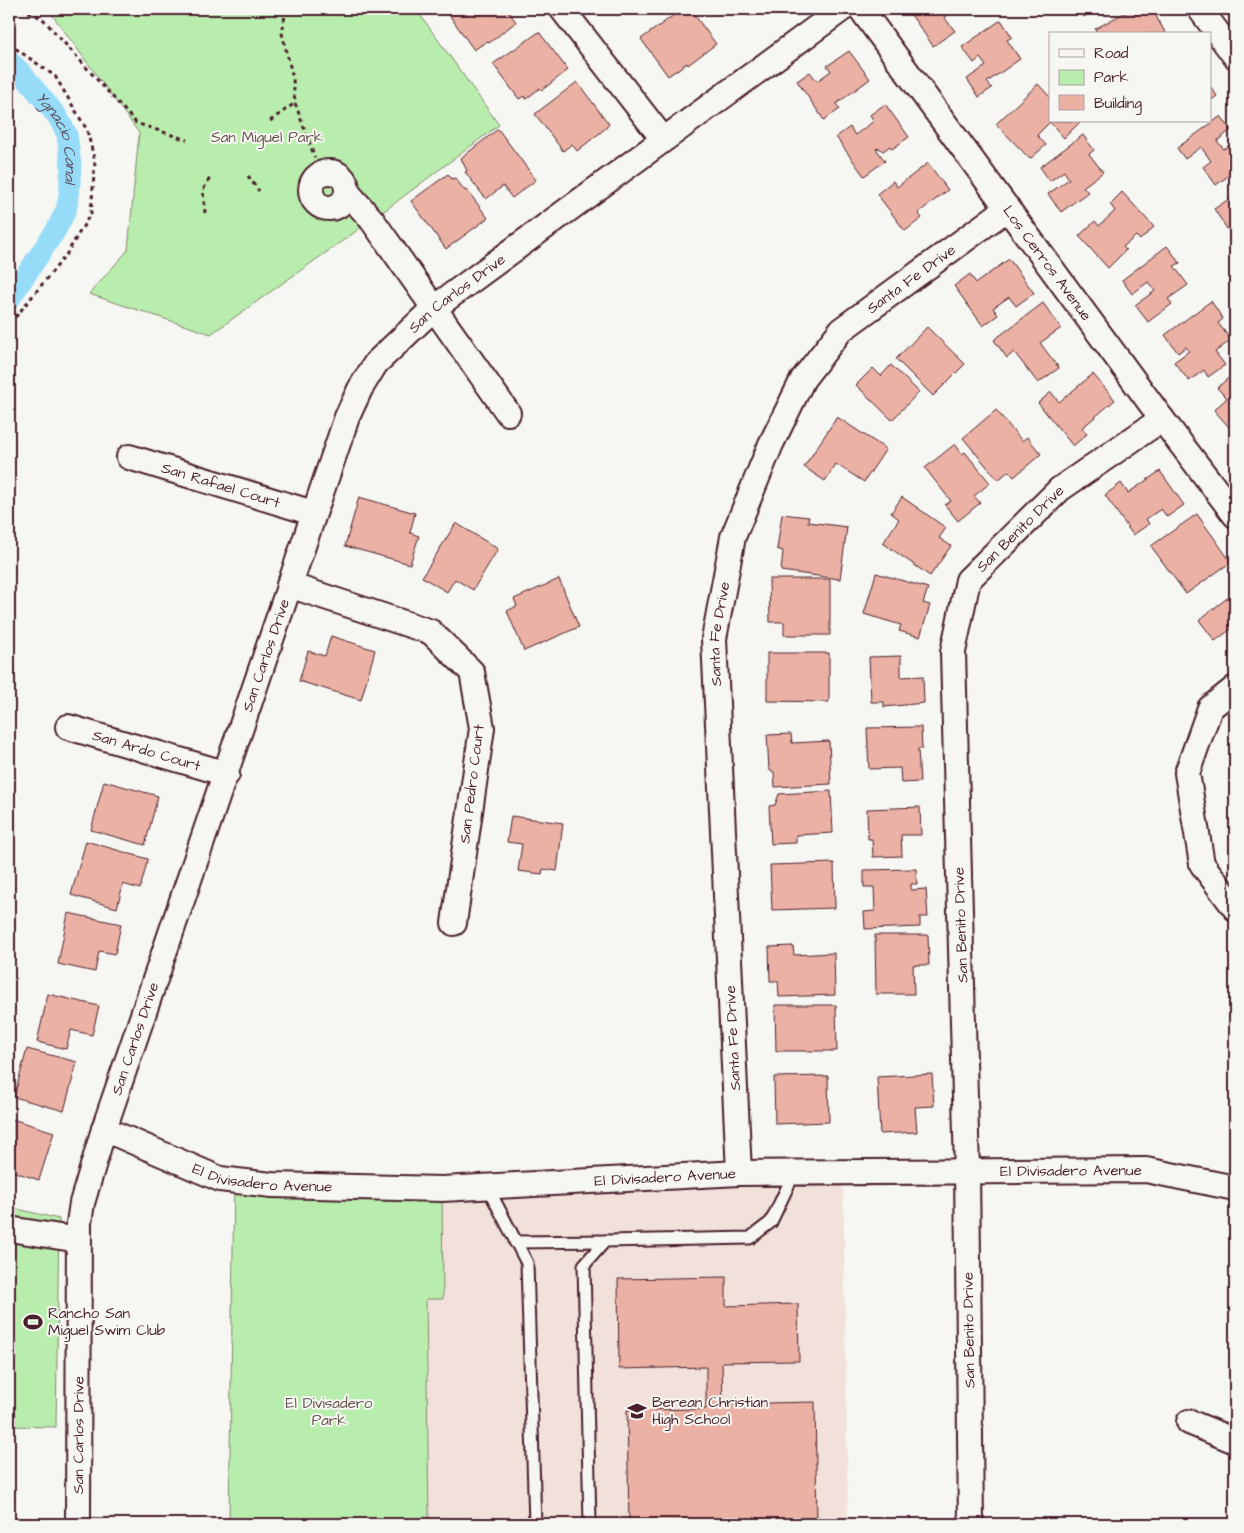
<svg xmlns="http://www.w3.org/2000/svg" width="1244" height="1533" font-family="'Architects Daughter',sans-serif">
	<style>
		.built { fill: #f2e1db }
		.green { fill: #b9edad; stroke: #82866c }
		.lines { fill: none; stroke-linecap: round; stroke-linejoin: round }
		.canal { stroke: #96dcf8; stroke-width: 21 }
		.building { fill: #eab1a4; stroke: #4a1f2b }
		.lane-casing { stroke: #4a1f2b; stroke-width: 15 }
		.street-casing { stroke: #4a1f2b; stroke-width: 28 }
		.path { stroke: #4a1f2b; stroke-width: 3; stroke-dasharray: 4 4; stroke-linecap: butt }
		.lane { stroke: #f6f6f2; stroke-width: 11 }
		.street { stroke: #f6f6f2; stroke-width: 24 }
		.labels { text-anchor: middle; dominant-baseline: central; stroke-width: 4; stroke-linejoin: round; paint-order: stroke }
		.park-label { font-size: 15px; fill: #66524c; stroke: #f6f6f2 }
		.street-label { font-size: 15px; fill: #4a1f2b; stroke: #f6f6f2 }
		.poi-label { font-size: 15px; fill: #4a1f2b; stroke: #f6f6f2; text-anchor: start }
		.water-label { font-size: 16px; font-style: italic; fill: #5d4e5e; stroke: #f6f6f2 }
	</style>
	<rect width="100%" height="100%" fill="#f6f6f2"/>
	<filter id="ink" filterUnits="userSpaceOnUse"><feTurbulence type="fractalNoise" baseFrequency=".02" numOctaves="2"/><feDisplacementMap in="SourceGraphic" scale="10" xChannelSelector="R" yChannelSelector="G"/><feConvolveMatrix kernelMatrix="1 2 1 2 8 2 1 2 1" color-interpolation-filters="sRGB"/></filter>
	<g filter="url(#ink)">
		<path class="built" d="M 843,1172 L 848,1524 L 429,1524 L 426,1298 L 443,1299 L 442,1189 Z"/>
		<g class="green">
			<path d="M 48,9 L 416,9 L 499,125 L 372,220 L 211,334 L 89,294 L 128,250 L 139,133 Z"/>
			<path d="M 234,1181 L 442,1189 L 443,1299 L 426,1299 L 429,1524 L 229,1524 Z"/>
			<path d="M 9,1207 L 59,1219 L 56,1427 L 9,1426 Z"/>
		</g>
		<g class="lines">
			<path class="canal" id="s1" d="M 9,61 L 19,70 L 57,116 L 67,134 L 71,166 L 69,196 L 66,210 L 56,230 L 9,300"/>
		</g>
		<g class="building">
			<path d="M 445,9 L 507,9 L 516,22 L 489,43 L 487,41 L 474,50 Z"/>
			<path d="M 682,9 L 690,9 L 716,44 L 688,65 L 687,63 L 668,76 L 641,39 Z"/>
			<path d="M 741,9 L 758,9 L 749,16 Z"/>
			<path d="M 907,9 L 955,9 L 944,17 L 955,31 L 933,46 Z"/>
			<path d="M 1078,9 L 1096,9 L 1084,17 Z"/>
			<path d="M 1131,9 L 1152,9 L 1166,34 L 1097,34 L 1095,29 Z"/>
			<path d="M 1001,20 L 1012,37 L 1007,40 L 1020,59 L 987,82 L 992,88 L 979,97 L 967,79 L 986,66 L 980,58 L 974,63 L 962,47 Z"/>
			<path d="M 539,32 L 568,70 L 542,90 L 540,88 L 526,99 L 524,96 L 519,99 L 493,64 Z"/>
			<path d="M 849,51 L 870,79 L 836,104 L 840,109 L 824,120 L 797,81 L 810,72 L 817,81 L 831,71 L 827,66 Z"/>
			<path d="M 577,82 L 609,124 L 606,128 L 577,151 L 572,144 L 563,151 L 535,114 Z"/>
			<path d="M 1038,84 L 1050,97 L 1050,121 L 1081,121 L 1064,138 L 1050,122 L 1037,135 L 1046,145 L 1030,159 L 996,124 Z"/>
			<path d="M 1210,86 L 1217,96 L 1210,101 Z"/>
			<path d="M 885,104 L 909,137 L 892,149 L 890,146 L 883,151 L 879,148 L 876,149 L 885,161 L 864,176 L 836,137 L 850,127 L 855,135 L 874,121 L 870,115 Z"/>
			<path d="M 1221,116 L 1231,130 L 1217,141 L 1224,149 L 1235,141 L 1235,171 L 1216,185 L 1203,167 L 1211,161 L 1201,147 L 1185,159 L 1177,148 Z"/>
			<path d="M 498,129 L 536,180 L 512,198 L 503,186 L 486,199 L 465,172 L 467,171 L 461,158 Z"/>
			<path d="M 1083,135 L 1094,150 L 1089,154 L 1103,172 L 1083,187 L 1088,192 L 1061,212 L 1048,194 L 1069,179 L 1064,171 L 1050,181 L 1040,167 Z"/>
			<path d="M 928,163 L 948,190 L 918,213 L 922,218 L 905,231 L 877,194 L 893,181 L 897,187 Z"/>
			<path d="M 448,174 L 452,179 L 455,178 L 465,191 L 467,190 L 488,218 L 446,249 L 411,201 Z"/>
			<path d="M 1122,192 L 1154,227 L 1140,240 L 1136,236 L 1123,247 L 1126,250 L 1108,268 L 1079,236 L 1095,221 L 1099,226 L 1115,211 L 1110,204 Z"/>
			<path d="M 1235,195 L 1235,241 L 1214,209 Z"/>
			<path d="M 1167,246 L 1180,263 L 1174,266 L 1188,285 L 1168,299 L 1172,304 L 1148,322 L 1135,305 L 1155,291 L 1148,282 L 1132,294 L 1122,280 Z"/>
			<path d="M 1009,259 L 1034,293 L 1016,306 L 1009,297 L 993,308 L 998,315 L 983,326 L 954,286 L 970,274 L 976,283 Z"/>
			<path d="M 1211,301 L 1223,319 L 1218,323 L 1231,340 L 1215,352 L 1225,365 L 1208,377 L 1204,370 L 1189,381 L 1174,362 L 1189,351 L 1186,347 L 1178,353 L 1165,335 Z"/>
			<path d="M 1043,303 L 1061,328 L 1040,343 L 1059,368 L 1038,383 L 1014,352 L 1007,358 L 994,340 Z"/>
			<path d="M 927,327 L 965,364 L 933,396 L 896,359 Z"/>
			<path d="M 891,365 L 919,392 L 892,420 L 856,385 L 873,368 L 881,376 Z"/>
			<path d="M 1235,372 L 1235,432 L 1234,433 L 1214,410 L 1227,398 L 1217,388 Z"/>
			<path d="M 1093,374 L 1115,400 L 1082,428 L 1087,434 L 1073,446 L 1038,403 L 1051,392 L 1059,402 Z"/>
			<path d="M 996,410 L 1022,441 L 1027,437 L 1041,454 L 1014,477 L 1009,471 L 998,480 L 963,438 Z"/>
			<path d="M 837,417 L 886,449 L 864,482 L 836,464 L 825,481 L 804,467 Z"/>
			<path d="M 955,444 L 962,454 L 965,452 L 990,483 L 974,496 L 980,503 L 958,521 L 945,505 L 951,501 L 925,468 Z"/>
			<path d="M 1160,471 L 1184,505 L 1167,517 L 1161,509 L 1146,519 L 1149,524 L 1133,535 L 1105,495 L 1121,483 L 1128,493 Z"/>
			<path d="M 359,497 L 415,513 L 410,533 L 419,536 L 410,564 L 345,546 Z"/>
			<path d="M 902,497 L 946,528 L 939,538 L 951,546 L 930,576 L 883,543 L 899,519 L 891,513 Z"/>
			<path d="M 782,514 L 809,517 L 808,522 L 847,527 L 840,579 L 781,571 L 783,551 L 777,549 Z"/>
			<path d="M 1197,514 L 1231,562 L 1186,594 L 1151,546 Z"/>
			<path d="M 456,523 L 498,549 L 473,590 L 455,579 L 447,592 L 422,577 Z"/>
			<path d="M 876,573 L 928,588 L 923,603 L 930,605 L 920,637 L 899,631 L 901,625 L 864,614 Z"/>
			<path d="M 559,579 L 579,627 L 524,651 L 507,611 L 517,606 L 514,599 Z"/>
			<path d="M 769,579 L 830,579 L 830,635 L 784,635 L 784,622 L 770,622 Z"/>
			<path d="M 1235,592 L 1235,626 L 1215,641 L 1199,620 Z"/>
			<path d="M 331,636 L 375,650 L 361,700 L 299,681 L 308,651 L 325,656 Z"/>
			<path d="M 767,653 L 829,653 L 829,702 L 767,701 Z"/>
			<path d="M 901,656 L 901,677 L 923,676 L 924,703 L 884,707 L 884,702 L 871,702 L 869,657 Z"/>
			<path d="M 921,727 L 922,749 L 918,749 L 920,782 L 901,783 L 900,768 L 869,769 L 867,728 Z"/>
			<path d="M 791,734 L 792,743 L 829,741 L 831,784 L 775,787 L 774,772 L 769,770 L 767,735 Z"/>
			<path d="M 104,781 L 158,796 L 145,845 L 91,830 Z"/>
			<path d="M 831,791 L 833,833 L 796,835 L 796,843 L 771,844 L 769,806 L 775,805 L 779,794 Z"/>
			<path d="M 920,807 L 921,835 L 901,835 L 902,856 L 873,857 L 872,839 L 868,839 L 867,809 Z"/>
			<path d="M 511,816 L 563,823 L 557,871 L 543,869 L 542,874 L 518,871 L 522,844 L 507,842 Z"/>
			<path d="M 86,841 L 148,859 L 140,889 L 123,884 L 117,908 L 71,895 Z"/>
			<path d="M 834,863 L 835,908 L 772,910 L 770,865 Z"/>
			<path d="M 916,869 L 917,884 L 911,884 L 911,890 L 926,889 L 928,917 L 920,917 L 920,927 L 865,929 L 864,912 L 875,911 L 874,887 L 864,887 L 864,870 Z"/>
			<path d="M 68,913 L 121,924 L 115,954 L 99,951 L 95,972 L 58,964 Z"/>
			<path d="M 875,935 L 928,935 L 929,965 L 913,965 L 914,994 L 876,994 Z"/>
			<path d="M 793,946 L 794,955 L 834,953 L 835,995 L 779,997 L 778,981 L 770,981 L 769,947 Z"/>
			<path d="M 48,994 L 99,1006 L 92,1035 L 71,1030 L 66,1049 L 37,1042 Z"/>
			<path d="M 775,1005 L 836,1005 L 837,1051 L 776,1051 Z"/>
			<path d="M 27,1049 L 77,1062 L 64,1111 L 14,1097 Z"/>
			<path d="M 932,1074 L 934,1106 L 915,1107 L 917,1132 L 880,1134 L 877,1077 Z"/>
			<path d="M 828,1076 L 829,1122 L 775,1124 L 774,1077 Z"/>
			<path d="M 9,1118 L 54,1132 L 39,1180 L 9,1170 Z"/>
			<path d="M 726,1277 L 726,1306 L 798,1304 L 799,1361 L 722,1362 L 723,1404 L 815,1402 L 817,1524 L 629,1524 L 627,1410 L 706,1409 L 706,1367 L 619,1369 L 618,1279 Z"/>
		</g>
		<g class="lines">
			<g class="lane-casing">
				<g id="lane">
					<path d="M 487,1186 L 527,1263 L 535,1524"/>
					<path d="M 515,1242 L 605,1241"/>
					<path d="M 590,1524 L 584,1265 L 605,1241 L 750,1238 L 771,1222 L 794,1173"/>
				</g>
			</g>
			<g class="street-casing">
				<g id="street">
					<path d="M 562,9 L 663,139"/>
					<path id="s2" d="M 861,9 L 1162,419 L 1235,515"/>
					<path d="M 1200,9 L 1235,56"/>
					<circle cx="329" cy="190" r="18"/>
					<path d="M 347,192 L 372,220 L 508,413"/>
					<path id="s3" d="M 129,457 L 313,513"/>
					<path d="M 289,585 L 431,632 L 472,672 L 482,728 L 454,923"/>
					<path d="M 1235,688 L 1210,708 L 1187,773 L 1202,864 L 1235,908"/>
					<path id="s4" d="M 68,727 L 227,774"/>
					<path id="s5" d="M 104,1129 L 220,1179 L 272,1185 L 442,1189 L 739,1173 L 1146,1170 L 1235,1188"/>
					<path id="s6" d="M 739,1173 L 714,639 L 733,537 L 771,444 L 803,379 L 841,330 L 1008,208"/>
					<path d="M 9,1229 L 79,1240"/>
					<path d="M 1189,1422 L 1235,1441"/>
					<path id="s7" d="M 78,1524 L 79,1223 L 82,1203 L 104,1129 L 347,417 L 360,389 L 376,363 L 434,308 L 842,9"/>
					<path id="s8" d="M 971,1524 L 967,1171 L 953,652 L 968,580 L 1060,489 L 1162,419"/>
				</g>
			</g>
			<g class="path">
				<path d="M 21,9 L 42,18 L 136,123 L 187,140"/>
				<path d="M 286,9 L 282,33 L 293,79 L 295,103 L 315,158"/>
				<path d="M 9,44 L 55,76 L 87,130 L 95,162 L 91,213 L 66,255 L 9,325"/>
				<path d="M 270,121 L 295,103"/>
				<path d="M 248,176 L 259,191"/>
				<path d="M 205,213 L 203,190 L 210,178"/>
			</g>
			<use href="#lane" class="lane"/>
			<use href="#street" class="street"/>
		</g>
	</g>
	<defs>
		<g id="stadium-bare" transform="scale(1.5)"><path d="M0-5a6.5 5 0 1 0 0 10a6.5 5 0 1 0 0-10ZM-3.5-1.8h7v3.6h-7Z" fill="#4a1f2b" stroke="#f6f6f2" stroke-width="2.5" paint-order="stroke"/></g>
		<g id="school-bare" transform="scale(1.5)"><path d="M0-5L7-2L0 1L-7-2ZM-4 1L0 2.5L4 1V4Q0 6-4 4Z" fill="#4a1f2b" stroke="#f6f6f2" stroke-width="2.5" paint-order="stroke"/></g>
	</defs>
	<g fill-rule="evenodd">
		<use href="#stadium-bare" x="33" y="1322"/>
		<use href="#school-bare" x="637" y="1411"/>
	</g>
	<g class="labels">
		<g class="park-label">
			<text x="267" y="137">San Miguel Park</text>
			<text x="329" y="1403">El Divisadero<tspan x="329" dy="17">Park</tspan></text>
		</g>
		<g class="street-label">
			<text stroke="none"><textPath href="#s2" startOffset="315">Los Cerros Avenue</textPath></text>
			<text stroke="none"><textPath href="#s6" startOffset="960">Santa Fe Drive</textPath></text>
			<text stroke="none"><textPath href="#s7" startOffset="1319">San Carlos Drive</textPath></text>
			<text stroke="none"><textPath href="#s3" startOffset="96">San Rafael Court</textPath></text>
			<text stroke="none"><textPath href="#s8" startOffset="1019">San Benito Drive</textPath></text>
			<text stroke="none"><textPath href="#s6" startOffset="540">Santa Fe Drive</textPath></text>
			<text stroke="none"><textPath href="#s7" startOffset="899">San Carlos Drive</textPath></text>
			<text stroke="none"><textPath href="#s4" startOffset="82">San Ardo Court</textPath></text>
			<text transform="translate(472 784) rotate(-83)">San Pedro Court</text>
			<text transform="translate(961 925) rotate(-92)">San Benito Drive</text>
			<text transform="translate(733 1038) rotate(-93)">Santa Fe Drive</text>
			<text stroke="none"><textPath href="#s7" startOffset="494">San Carlos Drive</textPath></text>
			<text stroke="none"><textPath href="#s5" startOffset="978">El Divisadero Avenue</textPath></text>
			<text stroke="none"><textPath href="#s5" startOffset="168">El Divisadero Avenue</textPath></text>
			<text stroke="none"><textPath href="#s5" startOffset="572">El Divisadero Avenue</textPath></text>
			<text transform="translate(969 1330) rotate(-91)">San Benito Drive</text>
			<text stroke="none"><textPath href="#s7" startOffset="89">San Carlos Drive</textPath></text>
		</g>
		<g class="poi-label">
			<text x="48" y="1313">Rancho San<tspan x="48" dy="17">Miguel Swim Club</tspan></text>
			<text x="652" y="1402">Berean Christian<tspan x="652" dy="17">High School</tspan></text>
		</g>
		<g class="water-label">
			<text stroke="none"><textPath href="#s1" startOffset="94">Ygnacio Canal</textPath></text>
		</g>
	</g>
	<rect width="1244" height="1533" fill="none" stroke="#f6f6f2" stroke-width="30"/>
	<rect x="15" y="15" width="1214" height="1503" fill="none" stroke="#4a1f2b" stroke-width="2" filter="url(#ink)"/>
	<rect x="1049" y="32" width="162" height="90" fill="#f6f6f2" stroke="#b1a0a2"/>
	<rect x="1059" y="49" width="25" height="8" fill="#f6f6f2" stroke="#b1a0a2"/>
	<text x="1094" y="58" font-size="15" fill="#4a1f2b">Road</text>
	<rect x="1059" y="70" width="25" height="15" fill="#b9edad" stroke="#b1a0a2"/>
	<text x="1094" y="82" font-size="15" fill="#4a1f2b">Park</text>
	<rect x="1059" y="95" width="25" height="15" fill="#eab1a4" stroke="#b1a0a2"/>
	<text x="1094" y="108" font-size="15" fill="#4a1f2b">Building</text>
</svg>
